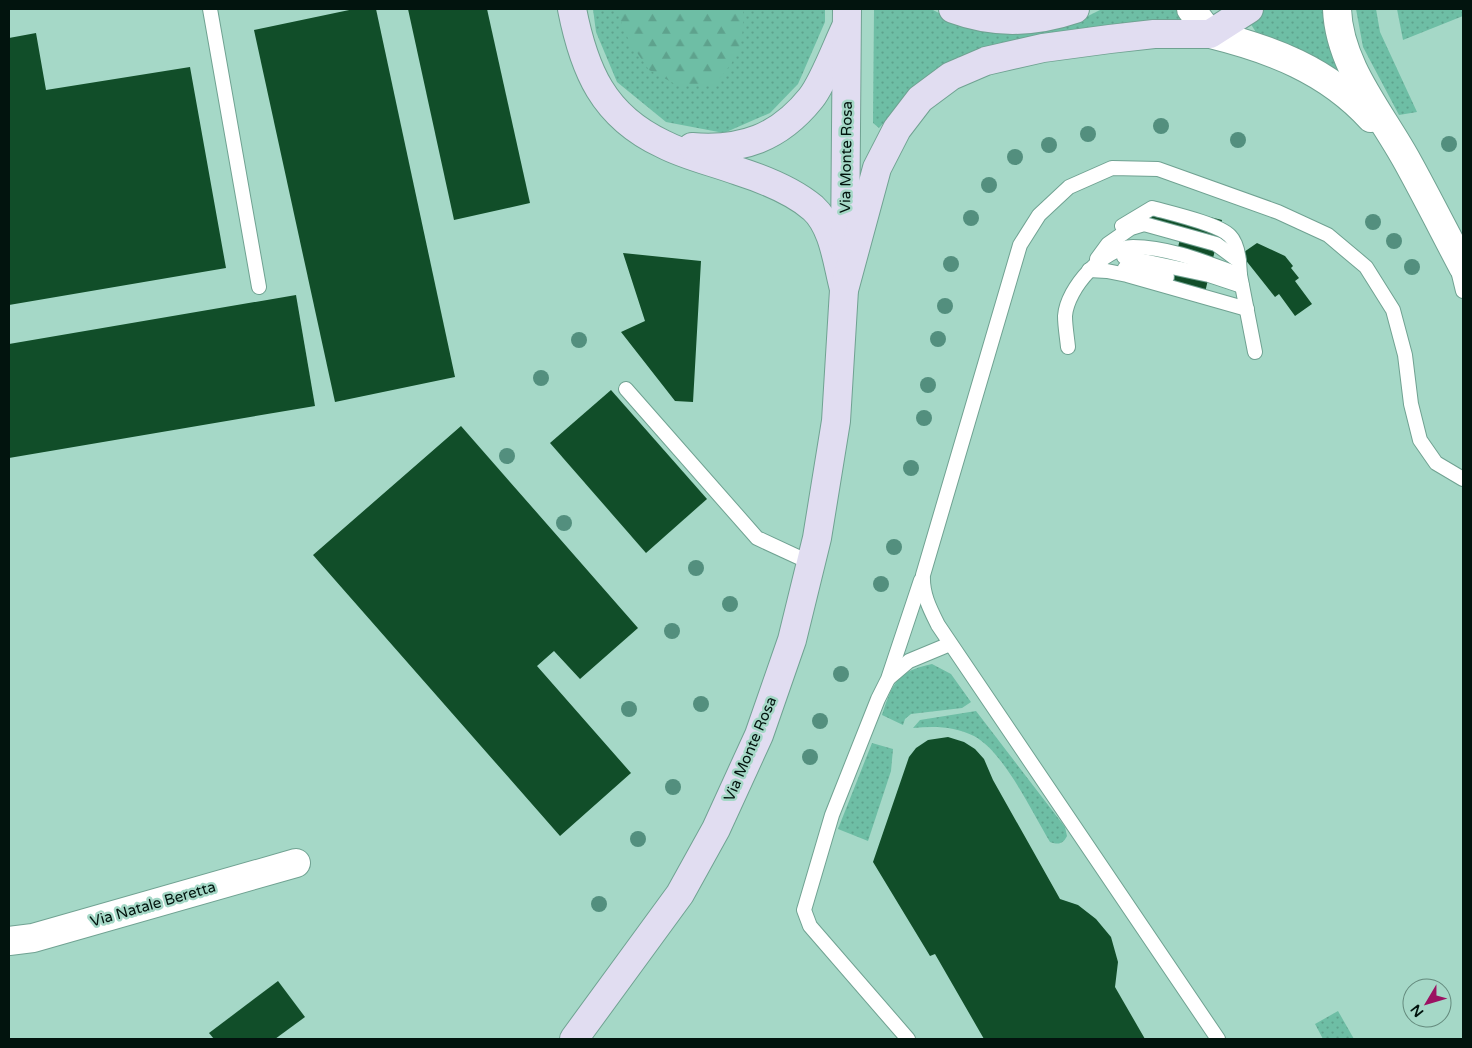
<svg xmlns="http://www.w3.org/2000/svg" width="1472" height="1048" font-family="'Varela Round',sans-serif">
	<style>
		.grass { fill: url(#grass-dots) }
		.forest { fill: url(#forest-firs) }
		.building { fill: #114e29 }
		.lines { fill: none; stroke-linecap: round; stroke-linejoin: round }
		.service-casing { stroke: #70a292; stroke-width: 16 }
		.minor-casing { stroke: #70a292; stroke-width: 30 }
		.tertiary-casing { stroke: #70a292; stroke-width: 30 }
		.secondary-casing { stroke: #70a292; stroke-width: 30 }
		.service { stroke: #fff; stroke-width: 14 }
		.minor { stroke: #fff; stroke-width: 28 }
		.tertiary { stroke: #fff; stroke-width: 28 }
		.secondary { stroke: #e1ddf1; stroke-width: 28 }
		.tree { fill: #538f7e }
		.labels { text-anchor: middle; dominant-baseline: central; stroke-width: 5; stroke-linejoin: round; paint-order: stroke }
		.street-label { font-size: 15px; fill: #02140e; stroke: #a5d8c7 }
	</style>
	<defs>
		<pattern id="grass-dots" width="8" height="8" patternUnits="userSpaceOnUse" patternTransform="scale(1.25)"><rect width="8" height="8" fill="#6ebea5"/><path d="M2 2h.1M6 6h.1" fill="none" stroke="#5ea28d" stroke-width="1.8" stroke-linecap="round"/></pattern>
		<pattern id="forest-firs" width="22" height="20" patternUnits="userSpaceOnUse" patternTransform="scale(1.25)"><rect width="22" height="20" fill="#6ebea5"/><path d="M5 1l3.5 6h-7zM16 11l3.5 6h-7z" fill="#5ea28d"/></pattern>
	</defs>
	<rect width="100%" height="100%" fill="#a5d8c7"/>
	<g class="grass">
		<path d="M 593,9 L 825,9 L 825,22 L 798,84 L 770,113 L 724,133 L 666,122 L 617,82 L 596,32 Z"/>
		<path d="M 874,9 L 931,9 L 961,24 L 1026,31 L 1068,26 L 1102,9 L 1180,9 L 1185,19 L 992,50 L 915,89 L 879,128 L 873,123 Z"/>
		<path d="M 1265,9 L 1328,9 L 1341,68 L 1338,73 L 1257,34 L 1249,21 Z"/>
		<path d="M 1356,9 L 1376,9 L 1380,32 L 1417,112 L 1399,115 L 1363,47 Z"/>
		<path d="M 1397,9 L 1463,9 L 1463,16 L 1403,40 Z"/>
		<path d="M 932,664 L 951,674 L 971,702 L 962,708 L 911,714 L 905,719 L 903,725 L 882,715 C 892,684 897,671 932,664 Z"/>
		<path d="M 976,711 L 1065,827 L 1067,836 C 1063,844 1059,845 1050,842 C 1032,812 1004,752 974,736 C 954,726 934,726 913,728 L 920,720 Z"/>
		<path d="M 872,743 L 893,749 L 891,771 L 868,841 L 838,829 Z"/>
		<path d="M 1338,1011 L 1354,1039 L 1323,1039 L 1315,1024 Z"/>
	</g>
	<path class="forest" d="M 616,9 L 743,9 C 744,44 739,58 714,84 L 677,85 L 649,70 L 629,41 Z"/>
	<g class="building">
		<path d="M 354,9 L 376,9 L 455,377 L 335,402 L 254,30 Z"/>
		<path d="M 408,9 L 487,9 L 530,203 L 454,220 Z"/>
		<path d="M 36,33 L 46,90 L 190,67 L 226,268 L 9,305 L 9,38 Z"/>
		<path d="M 1154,203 L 1222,220 L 1203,301 L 1167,292 L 1180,239 L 1143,230 Z"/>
		<path d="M 1257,243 L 1285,256 L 1293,266 L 1291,268 L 1299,278 L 1295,281 L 1312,304 L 1295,316 L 1279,294 L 1275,297 L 1244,258 L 1244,252 Z"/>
		<path d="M 623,253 L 701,261 L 693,402 L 675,401 L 621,332 L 645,321 Z"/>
		<path d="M 296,295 L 315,406 L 9,458 L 9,344 Z"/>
		<path d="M 611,390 L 707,499 L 646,553 L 550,443 Z"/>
		<path d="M 461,426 L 638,628 L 580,679 L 554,651 L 537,666 L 631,773 L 560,836 L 313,555 Z"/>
		<path d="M 948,737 L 964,742 L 975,749 L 984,759 L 993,780 L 1060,899 L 1078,905 L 1096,919 L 1111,937 L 1118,962 L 1115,987 L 1145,1039 L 984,1039 L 935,954 L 930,956 L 873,862 L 909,757 L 916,748 L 928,740 Z"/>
		<path d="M 278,981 L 305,1017 L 275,1039 L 214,1039 L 209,1033 Z"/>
	</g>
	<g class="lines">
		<g class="service-casing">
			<g id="service">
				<path d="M 210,9 L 259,287"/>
				<path d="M 1122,226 L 1152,208 C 1170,213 1219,224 1230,236 C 1236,242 1238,252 1239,261"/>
				<path d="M 1124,257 L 1209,275 L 1242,286"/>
				<path d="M 1097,259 L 1108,244 L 1131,228 L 1144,224 L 1216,244 L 1239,261 L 1240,275"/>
				<path d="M 1456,262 L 1463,291"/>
				<path d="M 1125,268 L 1144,270 L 1167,277"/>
				<path d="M 1089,270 L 1107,271 L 1127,275 L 1247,309"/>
				<path d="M 1068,347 C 1067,337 1065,326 1065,316 C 1067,288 1104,247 1133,247 C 1169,247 1207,263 1240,275 L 1255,352"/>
				<path d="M 626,389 L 757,538 L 811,563"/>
				<path d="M 889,678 L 909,661 L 950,644"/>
				<path d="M 908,1039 L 810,926 L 804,910 L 832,815 L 878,699 L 888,679 L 921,580"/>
				<path d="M 1218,1039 L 938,625 C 930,609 922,594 923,575 L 1020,245 L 1039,215 L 1069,187 L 1112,168 L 1158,169 L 1278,212 L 1328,235 L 1366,267 L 1393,310 L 1405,355 L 1411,404 L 1420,440 L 1436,463 L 1463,479"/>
			</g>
		</g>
		<g class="minor-casing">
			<path id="minor" d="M 9,941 L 33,938 L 296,863"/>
		</g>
		<g class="tertiary-casing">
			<g id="tertiary">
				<path d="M 1191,9 L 1210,34 C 1271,49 1327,70 1371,118"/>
				<path d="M 1337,9 C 1339,65 1380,112 1406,159 C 1426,195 1444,231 1463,267"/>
			</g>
		</g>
		<g class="secondary-casing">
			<g id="secondary">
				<path d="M 572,9 C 584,70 603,116 663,144 C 686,156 714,162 738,171 C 763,179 792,190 813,208 C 834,227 837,263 844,289"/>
				<path d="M 953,9 C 993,24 1034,23 1075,9"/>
				<path d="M 692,147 C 742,151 779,138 811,98 C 823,83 836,48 845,29"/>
				<path d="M 845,249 L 847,9"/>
				<path d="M 574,1039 L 680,894 L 716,829 L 759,735 L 792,640 L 817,538 L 836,421 L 844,290 L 877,168 L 897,129 L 920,99 L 951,76 L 986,61 L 1043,48 L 1110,39 L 1154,34 L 1210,34 L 1249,9"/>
			</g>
		</g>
		<use href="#service" class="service"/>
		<use href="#minor" class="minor"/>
		<use href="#tertiary" class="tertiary"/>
		<use href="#secondary" class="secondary"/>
	</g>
	<g class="tree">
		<circle cx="1161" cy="126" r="8"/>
		<circle cx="1088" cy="134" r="8"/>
		<circle cx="1238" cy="140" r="8"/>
		<circle cx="1449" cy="144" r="8"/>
		<circle cx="1049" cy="145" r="8"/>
		<circle cx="1015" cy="157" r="8"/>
		<circle cx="989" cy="185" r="8"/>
		<circle cx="971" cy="218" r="8"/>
		<circle cx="1373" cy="222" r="8"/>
		<circle cx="1394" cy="241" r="8"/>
		<circle cx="951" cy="264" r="8"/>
		<circle cx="1412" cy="267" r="8"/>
		<circle cx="945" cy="306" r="8"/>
		<circle cx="938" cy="339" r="8"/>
		<circle cx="579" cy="340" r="8"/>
		<circle cx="541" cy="378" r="8"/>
		<circle cx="928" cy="385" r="8"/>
		<circle cx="924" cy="418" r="8"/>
		<circle cx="507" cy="456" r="8"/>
		<circle cx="911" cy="468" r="8"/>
		<circle cx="564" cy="523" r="8"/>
		<circle cx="894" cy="547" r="8"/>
		<circle cx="696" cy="568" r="8"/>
		<circle cx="881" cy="584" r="8"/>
		<circle cx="730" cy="604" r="8"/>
		<circle cx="672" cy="631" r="8"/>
		<circle cx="841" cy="674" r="8"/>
		<circle cx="701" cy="704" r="8"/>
		<circle cx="629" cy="709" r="8"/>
		<circle cx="820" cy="721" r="8"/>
		<circle cx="810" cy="757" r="8"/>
		<circle cx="673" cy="787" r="8"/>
		<circle cx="638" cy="839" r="8"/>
		<circle cx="599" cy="904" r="8"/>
	</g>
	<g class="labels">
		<g class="street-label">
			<text transform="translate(846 157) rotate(-89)">Via Monte Rosa</text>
			<text transform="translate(750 749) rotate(-67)">Via Monte Rosa</text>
			<text transform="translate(153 904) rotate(-16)">Via Natale Beretta</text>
		</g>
	</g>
	<rect width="1472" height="1048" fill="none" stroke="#02140e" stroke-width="20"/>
	<g transform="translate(1427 1003) rotate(232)"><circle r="24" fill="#a5d8c7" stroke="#648a7d"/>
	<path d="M0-4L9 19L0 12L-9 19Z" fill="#9b1262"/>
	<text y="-8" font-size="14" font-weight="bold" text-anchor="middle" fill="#02140e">N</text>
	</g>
</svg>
